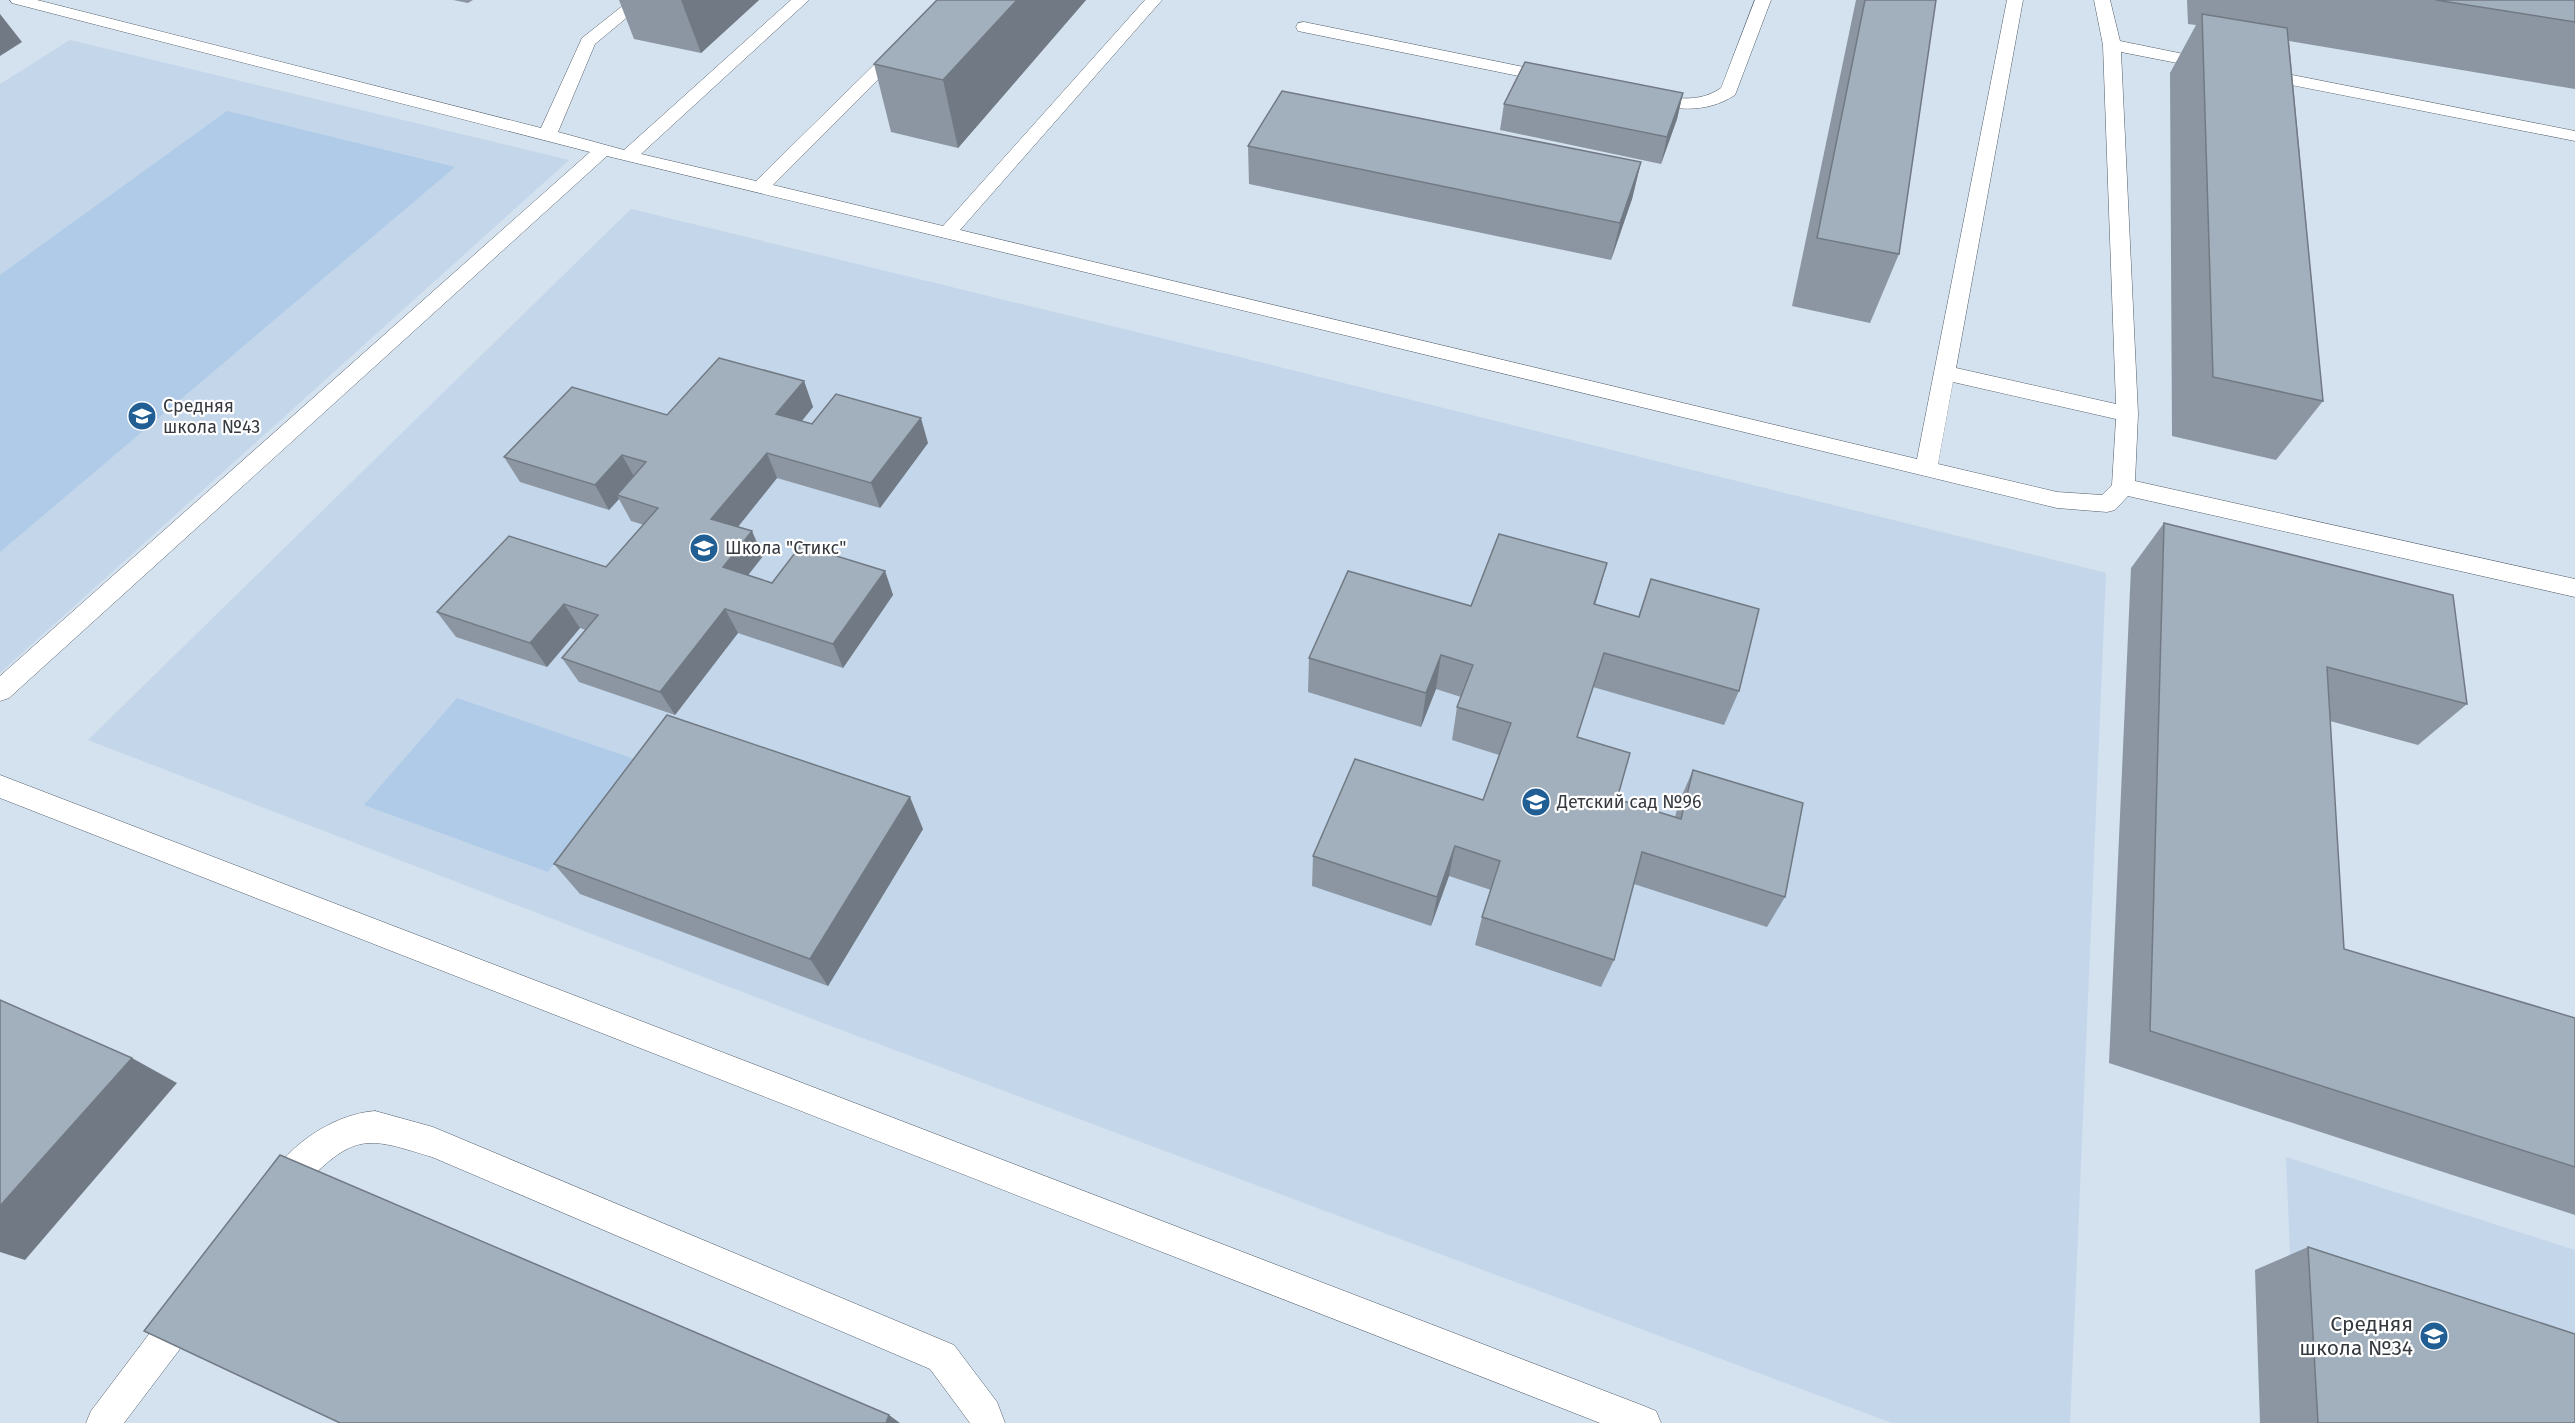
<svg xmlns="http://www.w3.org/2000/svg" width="2575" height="1423" font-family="'Fira Sans',sans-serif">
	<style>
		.built { fill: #c3d6ea }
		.green { fill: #afcbe8 }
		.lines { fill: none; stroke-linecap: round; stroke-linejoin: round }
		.lane-casing { stroke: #525e6a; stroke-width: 1 }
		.lane { fill: #fff; fill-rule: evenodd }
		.wall { fill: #8b96a2 }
		.shaded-wall { fill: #717a84 }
		.building { fill: #a2afbc; stroke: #717a84; stroke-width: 1.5 }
		.labels { text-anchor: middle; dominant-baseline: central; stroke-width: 4.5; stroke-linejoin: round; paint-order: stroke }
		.poi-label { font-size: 18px; fill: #353a40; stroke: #fff; text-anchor: start }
		.near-poi-label { font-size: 21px; fill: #353a40; stroke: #fff; text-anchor: end }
	</style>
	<rect width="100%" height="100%" fill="#d4e1ef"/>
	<g class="built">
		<path d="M 70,40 L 569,160 L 0,673 L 0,84 Z"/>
		<path d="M 631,209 L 1235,356 L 2106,573 L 2070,1423 L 1892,1423 L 844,1031 L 88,740 Z"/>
		<path d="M 2286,1157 L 2575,1250 L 2575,1423 L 2297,1423 Z"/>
	</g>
	<g class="green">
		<path d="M 227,111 L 455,167 L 0,552 L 0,275 Z"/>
		<path d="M 457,698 L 634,759 L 548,872 L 364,805 Z"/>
	</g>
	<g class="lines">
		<g class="lane-casing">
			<g id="lane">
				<path d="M 10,0 L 37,0 L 541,128 L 582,38 L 630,0 L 648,0 L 595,44 L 558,132 L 624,150 L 791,0 L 809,0 L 641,154 L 756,181 L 940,0 L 957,0 L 773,185 L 943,226 L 1145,0 L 1162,0 L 960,230 L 1917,459 L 2007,0 L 2023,0 L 1956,368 L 2116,404 L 2103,45 L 2094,0 L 2110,0 L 2120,41 L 2213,60 L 2219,61 L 2222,65 L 2219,69 L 2213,70 L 2121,52 L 2138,414 L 2135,481 L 2575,579 L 2575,597 L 2128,496 L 2115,510 L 2107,512 L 2057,508 L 607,156 L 9,698 L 0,701 L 0,676 L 590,152 L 12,3 ZM 1953,382 L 2116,419 L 2112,485 L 2102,495 L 2057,492 L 1938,464 Z"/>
				<path d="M 1755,0 L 1771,0 L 1735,95 C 1706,114 1675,110 1642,102 L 1639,98 L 1642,94 L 1648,93 C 1674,98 1698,104 1721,88 Z"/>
				<path d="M 1304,22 L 1553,73 L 1559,74 L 1562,78 L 1559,82 L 1553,83 L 1298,31 L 1296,27 L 1298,23 Z"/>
				<path d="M 2257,68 L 2575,131 L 2575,141 L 2251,77 L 2248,73 L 2251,69 Z"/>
				<path d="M 0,775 L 1644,1406 L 1656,1411 L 1661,1423 L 1600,1423 L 0,798 Z"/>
				<path d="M 375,1111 L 433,1127 L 954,1345 L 997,1402 L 1005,1423 L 970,1423 L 930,1369 L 432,1157 C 372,1139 357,1131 310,1179 C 299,1190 293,1201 279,1207 L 268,1202 L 263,1191 C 280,1150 331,1114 375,1111 Z"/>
				<path d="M 186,1296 L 198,1301 L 203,1313 L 198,1325 L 124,1423 L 86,1423 L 91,1411 L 174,1301 Z"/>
			</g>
		</g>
		<use href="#lane" class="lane"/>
	</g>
	<g class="wall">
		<path d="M 453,0 L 473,0 L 468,3 Z"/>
		<path d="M 619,0 L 759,0 L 701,53 L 634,39 Z"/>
		<path d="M 937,0 L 1086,0 L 958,148 L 891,132 L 874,64 Z"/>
		<path d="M 1856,0 L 1936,0 L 1899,254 L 1870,323 L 1792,306 Z"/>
		<path d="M 2187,0 L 2575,0 L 2575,89 L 2289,41 L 2323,401 L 2276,460 L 2172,436 L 2170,73 L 2196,25 L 2188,24 Z"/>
		<path d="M 1683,93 L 1677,119 L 1661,164 L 1500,130 L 1504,104 Z"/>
		<path d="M 1248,146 L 1641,162 L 1632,199 L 1611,260 L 1249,184 Z"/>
		<path d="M 804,381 L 813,407 L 802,421 L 812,424 L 928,443 L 880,508 L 777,478 L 738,527 L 763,556 L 748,575 L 772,583 L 885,571 L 893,595 L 843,668 L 738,633 L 675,715 L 579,682 L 562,658 L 586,630 L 580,628 L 547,667 L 456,637 L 437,612 L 606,567 L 644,525 L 631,521 L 619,499 L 609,510 L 520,482 L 504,457 Z"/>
		<path d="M 2164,523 L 2467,704 L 2418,745 L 2330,721 L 2344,949 L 2575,1018 L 2575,1215 L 2109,1063 L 2131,568 Z"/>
		<path d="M 1651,579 L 1739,691 L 1724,725 L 1593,687 L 1577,737 L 1617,799 L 1675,817 L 1679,802 L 1693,770 L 1785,897 L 1767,927 L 1634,884 L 1614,960 L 1601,987 L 1475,945 L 1482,917 L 1491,890 L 1449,876 L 1431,926 L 1312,886 L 1313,856 L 1483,800 L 1499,755 L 1452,740 L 1457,707 L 1461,697 L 1436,689 L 1421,727 L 1308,692 L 1309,658 L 1471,606 L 1595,604 L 1638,617 Z"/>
		<path d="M 923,829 L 828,986 L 580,894 L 554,864 Z"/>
		<path d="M 2308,1247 L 2575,1423 L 2260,1423 L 2255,1270 Z"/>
	</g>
	<g class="shaded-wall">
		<path d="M 681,0 L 759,0 L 701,53 Z"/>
		<path d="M 1017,0 L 1086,0 L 958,148 L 943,80 Z"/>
		<path d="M 0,14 L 22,42 L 0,56 Z"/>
		<path d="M 1683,93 L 1677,119 L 1661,164 L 1667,137 Z"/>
		<path d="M 1641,162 L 1632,199 L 1611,260 L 1620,223 Z"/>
		<path d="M 804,381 L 813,407 L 786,440 L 776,414 Z"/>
		<path d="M 921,418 L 928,443 L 880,508 L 871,483 Z"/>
		<path d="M 767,453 L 777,478 L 724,544 L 711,519 Z"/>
		<path d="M 622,455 L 636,480 L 617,495 L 619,499 L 609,510 L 595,485 Z"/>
		<path d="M 752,531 L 763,556 L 735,592 L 723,567 Z"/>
		<path d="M 1607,563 L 1597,598 L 1584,639 L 1594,604 Z"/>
		<path d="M 885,571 L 893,595 L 843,668 L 833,644 Z"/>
		<path d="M 564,604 L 580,628 L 547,667 L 530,643 Z"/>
		<path d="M 725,609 L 738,633 L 675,715 L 660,692 Z"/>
		<path d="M 1441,655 L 1436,689 L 1421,727 L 1426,693 Z"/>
		<path d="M 910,797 L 923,829 L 828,986 L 810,959 Z"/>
		<path d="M 1455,846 L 1449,876 L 1431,926 L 1437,897 Z"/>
		<path d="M 132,1058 L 177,1083 L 25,1260 L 0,1252 L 0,1206 Z"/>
		<path d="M 889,1415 L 900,1423 L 886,1423 Z"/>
	</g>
	<g class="building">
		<path d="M 937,0 L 1017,0 L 943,80 L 874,64 Z"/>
		<path d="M 1865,0 L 1936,0 L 1899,254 L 1817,238 Z"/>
		<path d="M 2436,0 L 2575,0 L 2575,22 Z"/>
		<path d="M 2202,14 L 2287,28 L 2323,401 L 2213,377 Z"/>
		<path d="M 1525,62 L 1683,93 L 1667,137 L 1504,104 Z"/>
		<path d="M 1282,91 L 1641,162 L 1620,223 L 1248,146 Z"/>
		<path d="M 719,358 L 804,381 L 776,414 L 812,424 L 836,394 L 921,418 L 871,483 L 767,453 L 711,519 L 752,531 L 723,567 L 772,583 L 801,545 L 885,571 L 833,644 L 725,609 L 660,692 L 562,658 L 598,615 L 564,604 L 530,643 L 437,612 L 509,536 L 606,567 L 658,508 L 617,495 L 646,462 L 622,455 L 595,485 L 504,457 L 572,387 L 667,415 Z"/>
		<path d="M 2164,523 L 2453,595 L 2467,704 L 2327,667 L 2344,949 L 2575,1018 L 2575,1167 L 2150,1031 Z"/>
		<path d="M 1499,534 L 1607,563 L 1594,604 L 1639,617 L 1651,579 L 1759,609 L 1739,691 L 1604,653 L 1577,737 L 1630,753 L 1617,799 L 1681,819 L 1693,770 L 1803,803 L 1785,897 L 1642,852 L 1614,960 L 1482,917 L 1500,861 L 1455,846 L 1437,897 L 1313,856 L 1355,759 L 1483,800 L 1511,723 L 1457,707 L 1473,665 L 1441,655 L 1426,693 L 1309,658 L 1348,571 L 1471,606 Z"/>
		<path d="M 667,715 L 910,797 L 810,959 L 554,864 Z"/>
		<path d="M 0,1000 L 132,1058 L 0,1206 Z"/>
		<path d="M 280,1155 L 889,1415 L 886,1423 L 340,1423 L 144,1331 Z"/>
		<path d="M 2308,1247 L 2575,1334 L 2575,1423 L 2318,1423 Z"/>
	</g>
	<defs>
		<g id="school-disc" transform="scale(1.5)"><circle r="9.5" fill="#205e94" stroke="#fff"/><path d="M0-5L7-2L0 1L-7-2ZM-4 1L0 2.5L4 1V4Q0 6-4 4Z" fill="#fff"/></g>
	</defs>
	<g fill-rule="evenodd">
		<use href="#school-disc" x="142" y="416"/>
		<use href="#school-disc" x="704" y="548"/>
		<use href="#school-disc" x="1536" y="802"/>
		<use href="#school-disc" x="2434" y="1336"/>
	</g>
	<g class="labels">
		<g class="poi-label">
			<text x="163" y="406">Средняя<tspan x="163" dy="21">школа №43</tspan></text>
			<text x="725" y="548">Школа "Стикс"</text>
			<text x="1557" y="802">Детский сад №96</text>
		</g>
		<g class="near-poi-label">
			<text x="2413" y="1324">Средняя<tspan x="2413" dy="24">школа №34</tspan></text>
		</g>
	</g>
</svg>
